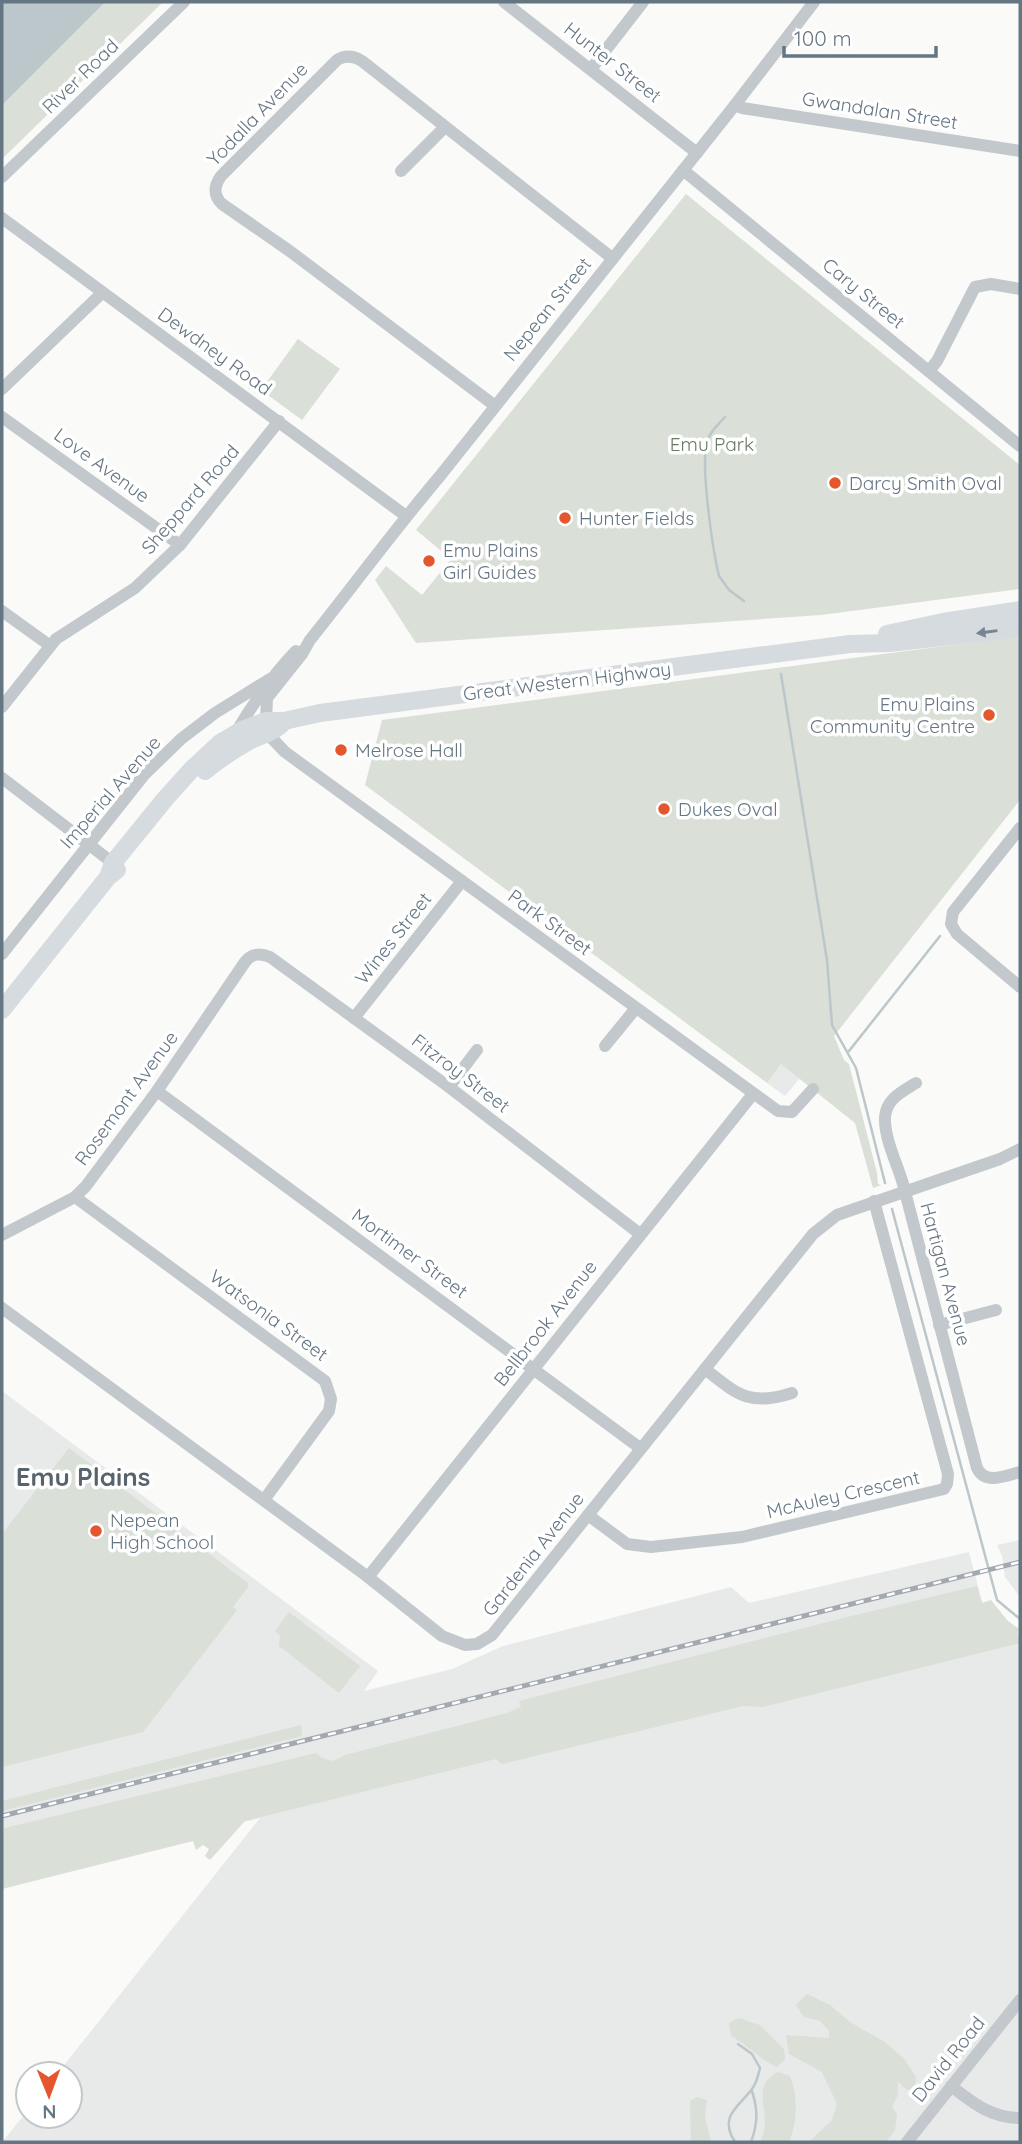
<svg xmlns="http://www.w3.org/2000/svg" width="1022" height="2144" font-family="Quicksand,sans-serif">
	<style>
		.built { fill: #e8e9e9 }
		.green { fill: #dadfd7 }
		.water { fill: #bbc7cb }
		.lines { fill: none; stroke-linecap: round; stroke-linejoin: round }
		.stream { stroke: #bbc7cb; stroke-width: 2.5 }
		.minor { stroke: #c3c8cc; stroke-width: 12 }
		.highway { stroke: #d6dbdf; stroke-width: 18 }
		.rail-casing { stroke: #a2aab0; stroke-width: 5 }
		.rail { stroke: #fff; stroke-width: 2.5; stroke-dasharray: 8; stroke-linecap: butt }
		.oneway { fill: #768591 }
		.poi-dot { fill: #e4572e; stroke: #fff; stroke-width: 2.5 }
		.labels { text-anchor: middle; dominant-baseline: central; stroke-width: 7; stroke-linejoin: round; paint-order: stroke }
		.street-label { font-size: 19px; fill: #657683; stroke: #fff }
		.park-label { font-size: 19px; fill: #687a64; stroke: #fff }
		.poi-label { font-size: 19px; fill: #657683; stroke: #fff; text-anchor: start }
		.district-label { font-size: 26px; font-weight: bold; fill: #57646e; stroke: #fff }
	</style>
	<rect width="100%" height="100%" fill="#fafaf8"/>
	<g class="built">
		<path d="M 781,1064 L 800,1078 L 785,1096 L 767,1083 Z"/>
		<path d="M 2,1391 L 378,1671 L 364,1691 L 452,1669 L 503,1646 L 731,1587 L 749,1603 L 969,1552 L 986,1617 L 1020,1635 L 1020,2142 L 2,2142 L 28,2110 L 28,2116 L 70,2116 L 70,2074 L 57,2074 L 260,1818 L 2,1882 Z"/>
		<path d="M 1020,1540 L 1020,1597 L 1005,1577 L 1002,1556 L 997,1545 Z"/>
	</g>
	<g class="green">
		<path d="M 99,2 L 163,2 L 2,159 L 2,102 Z"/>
		<path d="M 686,194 L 1020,465 L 1020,589 L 821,615 L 416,643 L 375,580 L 386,566 L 422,595 L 451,559 L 416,530 Z"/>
		<path d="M 298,339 L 340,369 L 302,420 L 261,390 Z"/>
		<path d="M 1020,636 L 1020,800 L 834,1036 L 844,1060 L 849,1064 L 877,1173 L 878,1184 L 881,1185 L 873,1188 L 855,1123 L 781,1064 L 767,1083 L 365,785 L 382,720 Z"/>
		<path d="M 69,1448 L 248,1583 L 248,1587 L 233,1607 L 237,1610 L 143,1732 L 2,1767 L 2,1534 Z"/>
		<path d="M 977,1586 L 982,1603 L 991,1600 L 1007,1620 L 1019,1629 L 1017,1637 L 1020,1637 L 1020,1643 L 763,1707 L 743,1706 L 502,1764 L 496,1759 L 245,1821 L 210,1860 L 205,1856 L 209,1849 L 203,1845 L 196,1850 L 193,1841 L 2,1889 L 2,1829 L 9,1827 L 316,1753 L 322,1758 L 333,1761 L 345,1755 L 507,1713 L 521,1707 L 519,1701 L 847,1617 Z"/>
		<path d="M 289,1612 L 360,1666 L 339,1693 L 279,1646 L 280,1635 L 275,1631 Z"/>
		<path d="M 301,1725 L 302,1736 L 2,1811 L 2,1801 Z"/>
		<path d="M 807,1994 L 830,2005 L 850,2022 L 885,2042 L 904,2059 L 916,2077 L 915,2088 L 907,2090 L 898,2082 L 898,2095 L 892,2107 L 897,2114 L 895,2130 L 886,2142 L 809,2142 L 832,2120 L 837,2104 L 822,2072 L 789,2054 L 786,2035 L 829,2038 L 829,2031 L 820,2021 L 804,2017 L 796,2005 Z"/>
		<path d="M 739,2018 L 760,2025 L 784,2049 L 785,2060 L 777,2067 C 759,2059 748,2045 731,2036 L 729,2023 Z"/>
		<path d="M 778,2072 L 790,2076 C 798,2098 798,2120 789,2142 L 760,2142 C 775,2114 747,2087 778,2072 Z"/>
		<path d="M 697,2097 L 707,2100 L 705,2117 L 711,2142 L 691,2142 L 690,2101 Z"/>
	</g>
	<path class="water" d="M 2,2 L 105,2 L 2,105 Z"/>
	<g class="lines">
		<g class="stream">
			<path d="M 725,417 C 719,424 711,430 708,439 C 699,460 713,551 719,576 L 729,590 L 744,601"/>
			<path d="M 781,674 L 827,960 L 832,1025 L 856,1068 L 885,1183"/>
			<path d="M 849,1051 L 940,936"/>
			<path d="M 892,1209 L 997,1600 L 1020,1619"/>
			<path d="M 735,2142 C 718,2116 739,2107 752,2089 C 757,2083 758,2075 760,2068 L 752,2054 L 738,2044"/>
			<path d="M 751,2142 C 758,2123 758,2110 752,2091"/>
		</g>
		<g class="minor">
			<path d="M 504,2 L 697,153"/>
			<path d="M 591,69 L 643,2"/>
			<path d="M 735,105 L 742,108 L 1020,151"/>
			<path d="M 683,170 L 1020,446"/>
			<path d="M 401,171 L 445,127"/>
			<path d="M 2,177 L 184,2"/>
			<path d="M 2,218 L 406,516"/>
			<path d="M 929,371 L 937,361 L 975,287 L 991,284 L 1020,289"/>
			<path d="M 2,389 L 102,293"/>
			<path d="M 494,405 L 291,252 L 222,204 C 213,195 214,186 221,176 L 337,60 C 345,55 354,56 362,61 L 612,258"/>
			<path d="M 2,417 L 180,545"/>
			<path d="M 2,611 L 49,645"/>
			<path d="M 2,707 L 56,639 L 135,588 L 180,545 L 279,421"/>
			<path d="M 266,721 L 267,698 L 302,654 L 310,640 C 354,585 395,529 440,476 L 735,105 L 814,2"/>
			<path d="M 267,733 L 285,752 L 778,1111 L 792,1112 L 813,1089"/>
			<path d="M 235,734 C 253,703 271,677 296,651"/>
			<path d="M 2,778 L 113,863"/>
			<path d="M 1020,828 L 953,912 L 951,924 L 957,934 L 1020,987"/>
			<path d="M 2,954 L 144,775 L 181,739 L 215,713 L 270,679"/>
			<path d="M 354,1018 L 462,881"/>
			<path d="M 605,1046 L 636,1008"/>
			<path d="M 916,1083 C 903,1091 886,1099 885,1117 C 884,1138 897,1163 903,1184 C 928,1278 952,1373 977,1468 C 985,1485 1005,1476 1020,1472"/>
			<path d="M 449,1087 L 477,1050"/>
			<path d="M 157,1091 L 640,1448"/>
			<path d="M 75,1197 L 325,1381 L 331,1399 L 329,1411 L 264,1500"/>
			<path d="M 2,1235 L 75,1197 L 86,1186 L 157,1091 L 245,962 C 252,953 260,953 270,957 L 449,1087 L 640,1234"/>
			<path d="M 2,1308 L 368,1577 L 442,1636 L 465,1645 L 477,1644 L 492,1635 L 813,1234 L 837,1215 L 1000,1159 L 1020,1149"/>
			<path d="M 939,1325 L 996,1310"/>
			<path d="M 705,1369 C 737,1394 749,1407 792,1393"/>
			<path d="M 588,1515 L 627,1544 L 651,1547 L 742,1537 L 944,1489 L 947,1484 L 948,1474 L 874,1201"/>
			<path d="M 368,1577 L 753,1094"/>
			<path d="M 951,2086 C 973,2103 991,2118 1020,2118"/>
			<path d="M 907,2142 L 1020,2000"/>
		</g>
		<g class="highway">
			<path d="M 887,634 L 943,622 L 1020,610"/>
			<path d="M 205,771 C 219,759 235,749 251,740 C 263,734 276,732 284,721"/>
			<path d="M 108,877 L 113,863 L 165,799 L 192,769 L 220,743 L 242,730 L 266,721 L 284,721 L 320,713 L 850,644 L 890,643 L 1020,628"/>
			<path d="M 2,1010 L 108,877 L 117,870"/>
		</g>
		<g class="rail-casing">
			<path id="rail" d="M 2,1816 L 1020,1562"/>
		</g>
		<use href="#rail" class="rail"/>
	</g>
	<defs><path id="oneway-solid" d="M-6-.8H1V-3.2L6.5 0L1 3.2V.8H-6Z" transform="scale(1.75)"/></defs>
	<use class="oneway" href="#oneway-solid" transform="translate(987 632) rotate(172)"/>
	<g class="poi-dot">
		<circle cx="835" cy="483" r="7"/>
		<circle cx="565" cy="518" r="7"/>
		<circle cx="429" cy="561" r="7"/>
		<circle cx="989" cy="715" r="7"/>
		<circle cx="341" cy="750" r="7"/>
		<circle cx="664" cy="809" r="7"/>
		<circle cx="96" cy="1531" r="7"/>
	</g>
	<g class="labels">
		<g class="street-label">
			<text transform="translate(613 62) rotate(38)">Hunter Street</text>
			<text transform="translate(80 76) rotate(-44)">River Road</text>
			<text transform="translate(880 110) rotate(9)">Gwandalan Street</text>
			<text transform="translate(257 114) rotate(-46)">Yodalla Avenue</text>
			<text transform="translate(864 293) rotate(39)">Cary Street</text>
			<text transform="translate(547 309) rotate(-51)">Nepean Street</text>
			<text transform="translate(215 351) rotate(36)">Dewdney Road</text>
			<text transform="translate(102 465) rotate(36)">Love Avenue</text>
			<text transform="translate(190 499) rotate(-49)">Sheppard Road</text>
			<text transform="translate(567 681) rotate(-7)">Great Western Highway</text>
			<text transform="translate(110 792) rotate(-49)">Imperial Avenue</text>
			<text transform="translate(550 922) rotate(36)">Park Street</text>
			<text transform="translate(393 938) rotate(-52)">Wines Street</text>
			<text transform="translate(461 1073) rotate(37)">Fitzroy Street</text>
			<text transform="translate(126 1098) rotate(-54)">Rosemont Avenue</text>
			<text transform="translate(410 1253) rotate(36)">Mortimer Street</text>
			<text transform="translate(946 1274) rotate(75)">Hartigan Avenue</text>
			<text transform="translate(269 1315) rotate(36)">Watsonia Street</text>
			<text transform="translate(545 1323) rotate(-52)">Bellbrook Avenue</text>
			<text transform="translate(843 1494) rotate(-13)">McAuley Crescent</text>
			<text transform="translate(533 1554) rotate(-52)">Gardenia Avenue</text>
			<text transform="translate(948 2059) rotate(-51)">David Road</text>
		</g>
		<g class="park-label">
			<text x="712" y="444">Emu Park</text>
		</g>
		<g class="poi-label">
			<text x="849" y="483">Darcy Smith Oval</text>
			<text x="579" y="518">Hunter Fields</text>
			<text x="443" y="550">Emu Plains<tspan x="443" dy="22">Girl Guides</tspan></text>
			<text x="975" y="704" text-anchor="end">Emu Plains<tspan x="975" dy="22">Community Centre</tspan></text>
			<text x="355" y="750">Melrose Hall</text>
			<text x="678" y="809">Dukes Oval</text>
			<text x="110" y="1520">Nepean<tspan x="110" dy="22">High School</tspan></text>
		</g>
		<g class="district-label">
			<text x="83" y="1476">Emu Plains</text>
		</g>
	</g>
	<rect width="1022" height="2144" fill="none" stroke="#657683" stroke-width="7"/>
	<g transform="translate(49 2095) rotate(179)"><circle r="33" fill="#ffffff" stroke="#c1c8cd" stroke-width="2"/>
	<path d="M0-5L12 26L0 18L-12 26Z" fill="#e4572e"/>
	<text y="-10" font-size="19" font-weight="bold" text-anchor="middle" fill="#657683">N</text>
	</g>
	<path d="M784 46v10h152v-10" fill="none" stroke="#657683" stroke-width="3.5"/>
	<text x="794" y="46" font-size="21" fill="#657683" stroke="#ffffff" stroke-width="5" paint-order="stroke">100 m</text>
</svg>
